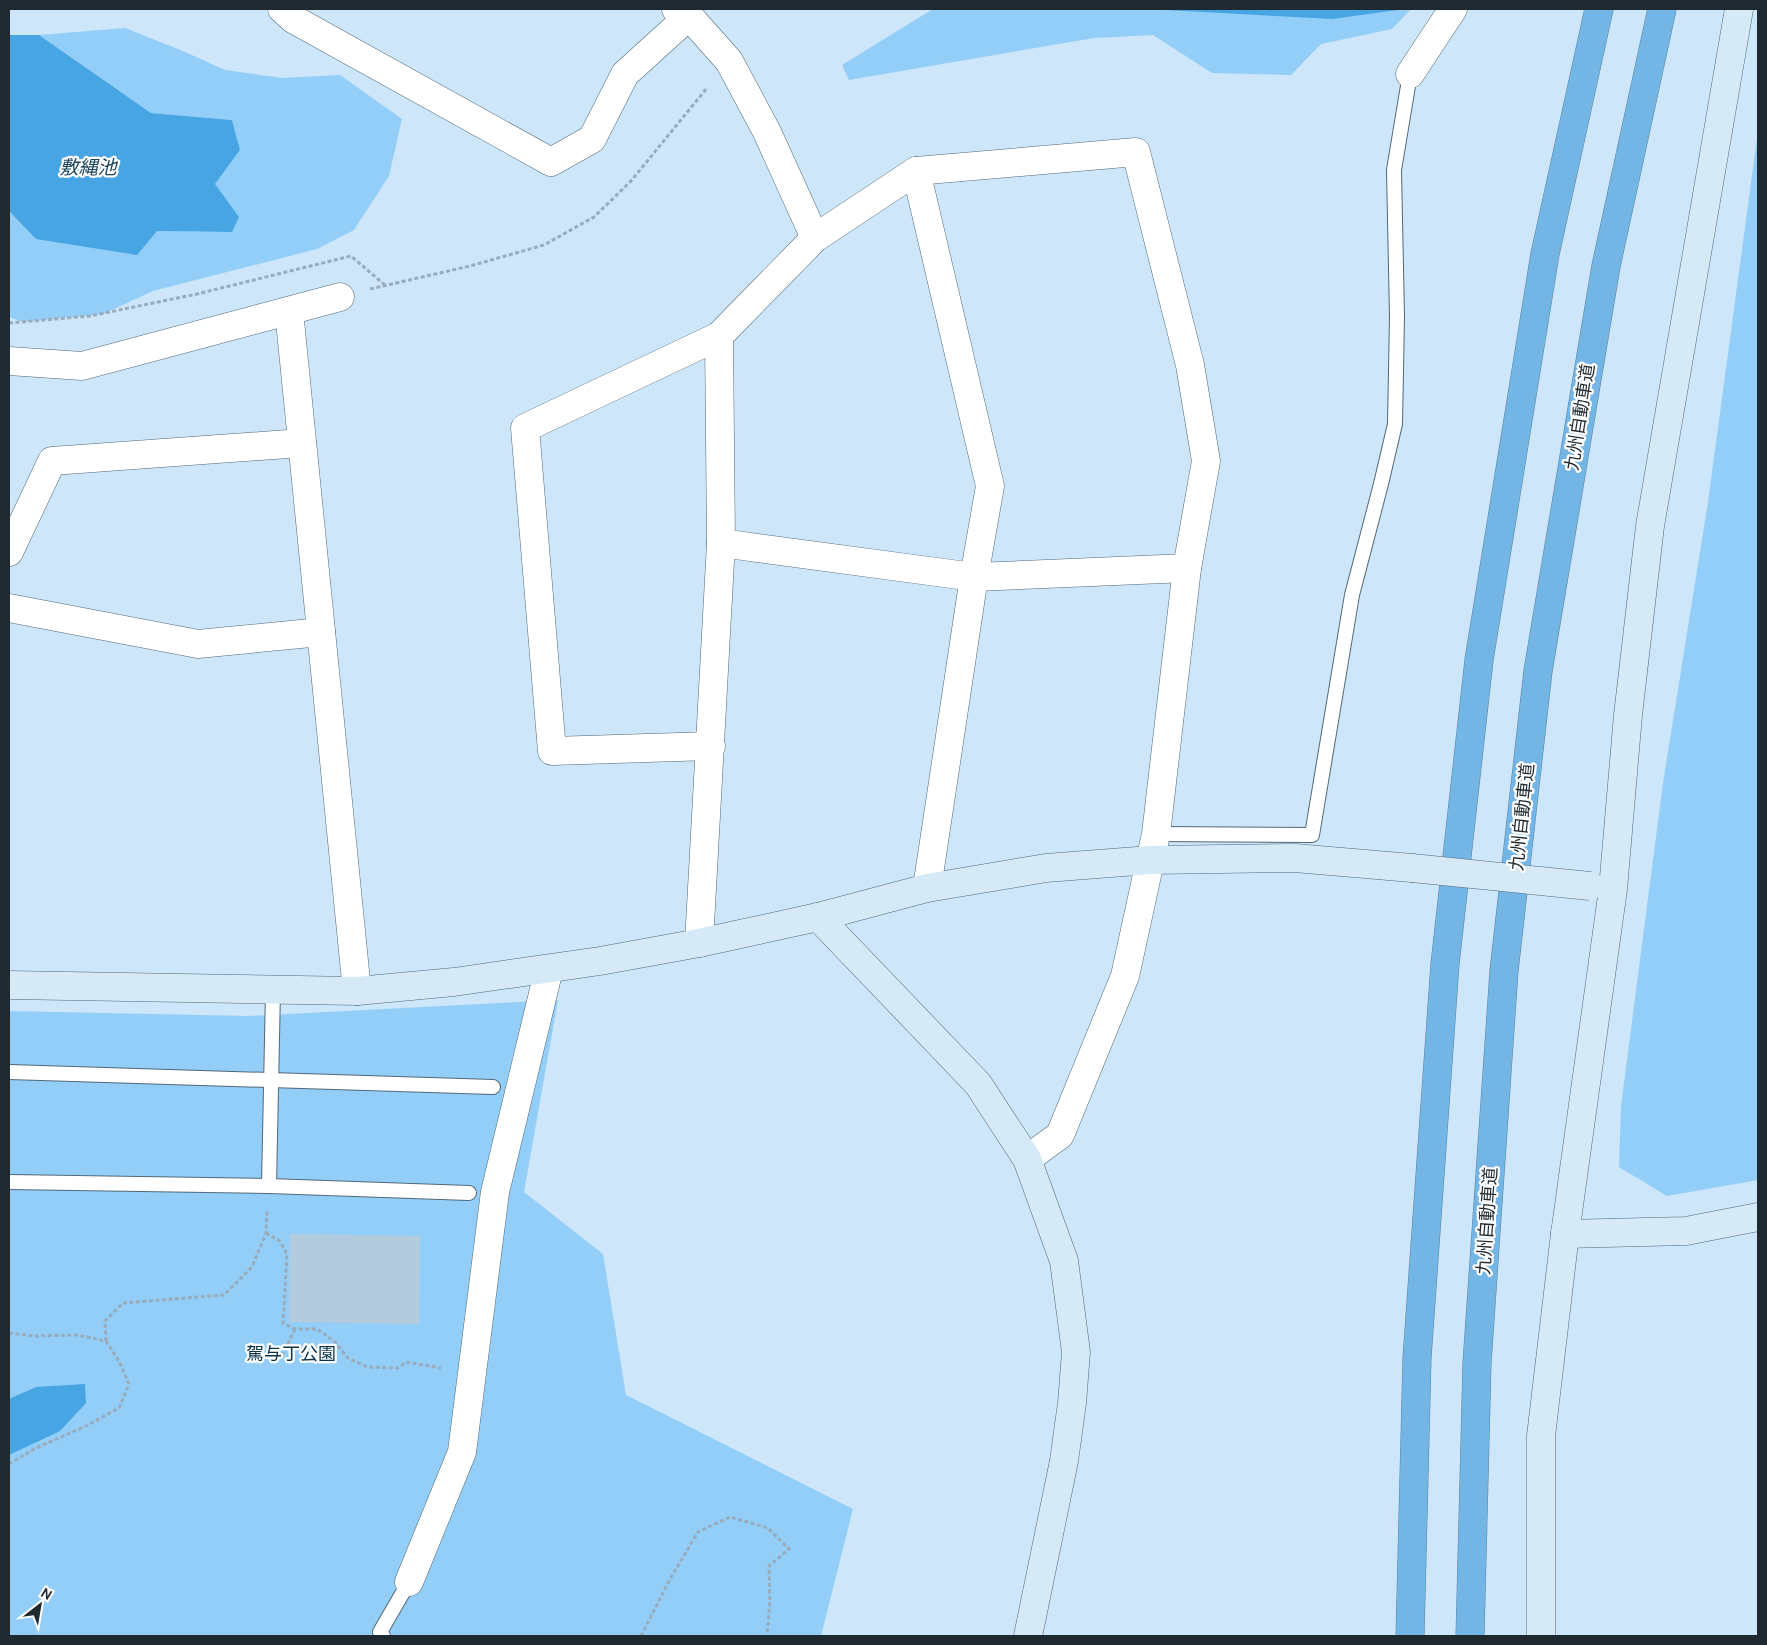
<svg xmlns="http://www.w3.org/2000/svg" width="1767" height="1645" font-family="Cabin,'Noto Sans JP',sans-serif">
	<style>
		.green { fill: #93cef9 }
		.water { fill: #47a5e3 }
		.building { fill: #b2cbdd }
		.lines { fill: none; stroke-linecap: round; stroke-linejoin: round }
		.lane-casing { stroke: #516878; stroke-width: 16 }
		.street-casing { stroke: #516878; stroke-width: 29 }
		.secondary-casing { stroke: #516878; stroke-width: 29 }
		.highway-casing { stroke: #5684a6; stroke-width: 29 }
		.path { stroke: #98acbc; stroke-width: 3; stroke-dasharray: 4 2.5; stroke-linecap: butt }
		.lane { stroke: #fff; stroke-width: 14 }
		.street { stroke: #fff; stroke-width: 28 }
		.secondary { stroke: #d5e9f7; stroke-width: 28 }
		.highway { stroke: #73b5e5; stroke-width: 28 }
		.secondary-bridge-casing { stroke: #516878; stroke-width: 29; stroke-linecap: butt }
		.secondary-bridge { stroke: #d5e9f7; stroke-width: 28 }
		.labels { text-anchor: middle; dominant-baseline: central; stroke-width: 4.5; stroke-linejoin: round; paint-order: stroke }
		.street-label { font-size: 18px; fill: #1f2930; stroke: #fff }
		.park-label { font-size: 18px; fill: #09324b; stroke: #fff }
		.water-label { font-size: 19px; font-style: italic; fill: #1d445d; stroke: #fff }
	</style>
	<rect width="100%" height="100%" fill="#cde6f9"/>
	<g class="green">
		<path d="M 933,9 L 1411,9 L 1392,29 L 1321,44 L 1291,75 L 1212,73 L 1153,35 L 1094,38 L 849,80 L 842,65 Z"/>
		<path d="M 125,28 L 183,51 L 225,70 L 282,78 L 340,75 L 402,119 L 389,176 L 354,230 L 317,249 L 153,291 L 103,314 L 23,322 L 9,317 L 9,211 L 36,239 L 157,231 L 231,232 L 215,184 L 240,150 L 232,120 L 151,113 L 39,35 Z"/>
		<path d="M 1758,131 L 1758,1180 L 1667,1196 L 1619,1167 L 1621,1106 L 1663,783 L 1708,502 Z"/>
		<path d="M 558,1000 L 524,1192 L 603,1254 L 626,1395 L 853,1509 L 821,1636 L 9,1636 L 9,1011 L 248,1016 Z"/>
	</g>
	<g class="water">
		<path d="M 1147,9 L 1405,9 L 1332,19 Z"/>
		<path d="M 9,35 L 39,35 L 151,113 L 232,120 L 240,150 L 215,184 L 239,217 L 232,232 L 157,231 L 137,255 L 36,239 L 9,211 Z"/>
		<path d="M 85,1384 L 86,1403 L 60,1431 L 9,1455 L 9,1399 L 36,1387 Z"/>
	</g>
	<path class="building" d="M 290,1234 L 420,1236 L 419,1324 L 289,1322 Z"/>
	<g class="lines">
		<g class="lane-casing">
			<g id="lane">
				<path d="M 1156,834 L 1312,835 L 1352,595 L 1381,484 L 1395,424 L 1397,317 L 1394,170 L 1410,74"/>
				<path d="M 9,1072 L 493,1087"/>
				<path d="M 9,1182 L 269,1186 L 273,990"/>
				<path d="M 269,1186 L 469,1193"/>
				<path d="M 383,1636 L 380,1632 L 409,1582"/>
			</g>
		</g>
		<g class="street-casing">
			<g id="street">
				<path d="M 282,9 L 293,19 L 551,162 L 592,139 L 625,74 L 689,16"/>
				<path d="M 676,9 L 689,16 L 729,61 L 767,132 L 815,238"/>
				<path d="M 1410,74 L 1453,9"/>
				<path d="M 916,171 L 990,486 L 974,577 L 927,888"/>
				<path d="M 289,311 L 357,991"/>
				<path d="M 9,361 L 82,366 L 340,297"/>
				<path d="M 721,543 L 974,577 L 1187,568"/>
				<path d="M 9,552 L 52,461 L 302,443"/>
				<path d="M 9,608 L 198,644 L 321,632"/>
				<path d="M 711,746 L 552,751 L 525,428 L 719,336 L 815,238 L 916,171 L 1136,152 L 1190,365 L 1206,461 L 1187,568 L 1156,834 L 1125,976 L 1060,1135 L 1027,1159"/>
				<path d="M 699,943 L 721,543 L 719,336"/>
				<path d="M 409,1582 L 462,1452 L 495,1192 L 549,969"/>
			</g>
		</g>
		<g class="secondary-casing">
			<g id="secondary">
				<path d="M 818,917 L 978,1084 L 1027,1159 L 1064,1261 L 1076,1352 L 1072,1403 L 1064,1461 L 1028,1636"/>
				<path d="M 9,985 L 357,991 L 454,982 L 600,961 L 699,943 L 818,917 L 927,888 L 1046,868 L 1150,860 L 1295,858 L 1412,868"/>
				<path d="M 1565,1234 L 1686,1231 L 1758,1217"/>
				<path d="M 1541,1636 L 1541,1436 L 1565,1234 L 1613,889 L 1628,715 L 1650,526 L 1739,9"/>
			</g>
		</g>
		<g class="highway-casing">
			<g id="highway">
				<path d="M 1410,1636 L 1417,1358 L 1445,964 L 1479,660 L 1545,254 L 1599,9"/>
				<path d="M 1470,1636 L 1477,1363 L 1504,971 L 1538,671 L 1606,266 L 1662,9"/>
			</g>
		</g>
		<g class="path">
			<path d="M 370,289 L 470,266 L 544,245 L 594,217 L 631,181 L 707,88"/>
			<path d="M 9,323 L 90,316 L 197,294 L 351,256 L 386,286"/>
			<path d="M 266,1233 L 280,1241 L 287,1254 L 283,1323 L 295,1329 L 317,1329 L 335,1342 L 348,1358 L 367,1367 L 398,1368 L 406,1362 L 441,1368"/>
			<path d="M 9,1333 L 34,1336 L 77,1335 L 106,1341 L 119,1361 L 129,1384 L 119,1408 L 86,1426 L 36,1448 L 9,1464"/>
			<path d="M 106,1341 L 105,1321 L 123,1303 L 224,1295 L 252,1267 L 266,1233 L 267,1209"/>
			<path d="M 282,1356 L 295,1329"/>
			<path d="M 641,1636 L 670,1579 L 698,1532 L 730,1517 L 768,1528 L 789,1549 L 769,1566 L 770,1600 L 767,1636"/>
		</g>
		<use href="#lane" class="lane"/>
		<use href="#street" class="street"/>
		<use href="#secondary" class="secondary"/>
		<use href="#highway" class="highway"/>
		<g class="secondary-bridge-casing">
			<path id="secondary-bridge" d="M 1412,868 L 1590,886"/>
		</g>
		<use href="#secondary-bridge" class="secondary-bridge"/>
	</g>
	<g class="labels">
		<g class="street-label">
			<text transform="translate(1580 417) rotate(-81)">九州自動車道</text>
			<text transform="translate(1522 817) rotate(-84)">九州自動車道</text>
			<text transform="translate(1487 1221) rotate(-86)">九州自動車道</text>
		</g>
		<g class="park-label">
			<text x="291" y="1354">駕与丁公園</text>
		</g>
		<g class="water-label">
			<text x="88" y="167">敷縄池</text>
		</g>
	</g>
	<rect width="1767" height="1645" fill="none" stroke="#1f2930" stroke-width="20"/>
	<g transform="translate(40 1605) rotate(31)" stroke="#ffffff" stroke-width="4" paint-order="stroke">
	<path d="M0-4L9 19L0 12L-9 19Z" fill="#1f2930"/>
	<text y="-8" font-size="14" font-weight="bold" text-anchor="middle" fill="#1f2930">N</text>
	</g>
</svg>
